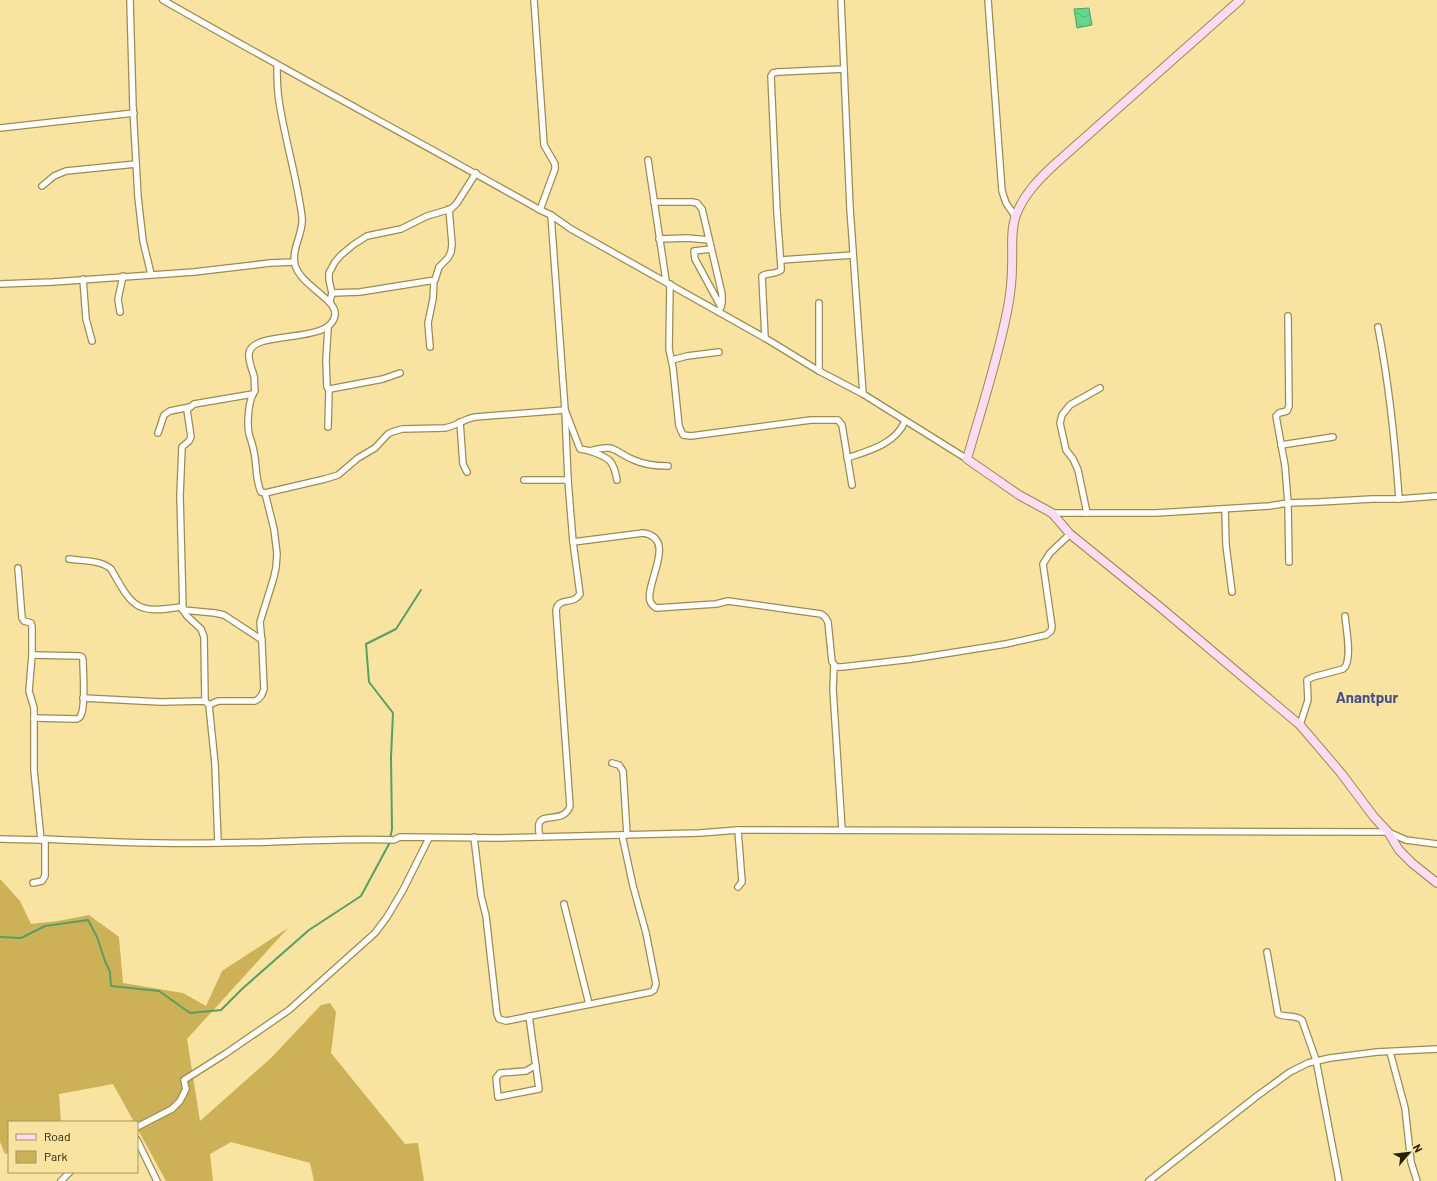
<svg xmlns="http://www.w3.org/2000/svg" width="1437" height="1181" font-family="Barlow,sans-serif">
	<style>
		.green { fill: #cdb156 }
		.water { fill: url(#water-waves); stroke: #51a264 }
		.lines { fill: none; stroke-linecap: round; stroke-linejoin: round }
		.stream { stroke: #51a264; stroke-width: 2 }
		.street-casing { stroke: #9f8b4a; stroke-width: 8 }
		.secondary-casing { stroke: #9f8b4a; stroke-width: 10 }
		.street { stroke: #fff; stroke-width: 5.5 }
		.secondary { stroke: #fadcf5; stroke-width: 8 }
		.labels { text-anchor: middle; dominant-baseline: central; stroke-width: 4; stroke-linejoin: round; paint-order: stroke }
		.quarter-label { font-size: 15px; font-weight: bold; fill: #44518d; stroke: #f8e3a0 }
	</style>
	<defs>
		<pattern id="water-waves" width="16" height="10" patternUnits="userSpaceOnUse"><rect width="16" height="10" fill="#62da8c"/><path d="M0 5q4-4 8 0t8 0" fill="none" stroke="#5b7"/></pattern>
	</defs>
	<rect width="100%" height="100%" fill="#f8e3a0"/>
	<path class="green" d="M 0,879 L 20,901 L 31,924 L 58,921 L 89,915 L 119,937 L 123,983 L 183,993 L 206,1006 L 222,971 L 288,928 L 187,1039 L 200,1121 L 271,1058 L 321,1005 L 330,1003 L 336,1012 L 331,1053 L 405,1144 L 418,1143 L 424,1181 L 314,1181 L 310,1163 L 231,1142 L 210,1154 L 213,1181 L 166,1181 L 137,1128 L 137,1122 L 134,1122 L 113,1084 L 59,1094 L 61,1122 L 9,1122 L 9,1153 L 5,1154 L 0,1142 Z"/>
	<path class="water" d="M 1089,8 L 1092,25 L 1077,28 L 1074,9 Z"/>
	<g class="lines">
		<path class="stream" d="M 0,937 L 21,938 L 45,926 L 88,920 L 97,937 L 105,961 L 110,972 L 111,986 L 159,991 L 190,1013 L 221,1010 L 242,989 L 309,930 L 361,896 L 389,844 L 392,829 L 391,757 L 393,713 L 369,682 L 366,644 L 396,629 L 421,590"/>
		<g class="street-casing">
			<g id="street">
				<path d="M 130,0 L 133,108 L 138,197 L 143,241 L 151,274"/>
				<path d="M 163,0 C 288,72 415,139 540,210 L 551,215 L 571,229 L 765,338 L 819,371 L 863,394 L 967,459"/>
				<path d="M 534,0 L 544,145 L 555,164 L 555,169 L 540,210"/>
				<path d="M 841,0 L 850,208 L 863,394"/>
				<path d="M 988,0 L 1002,191 L 1006,203 L 1015,216"/>
				<path d="M 0,128 L 134,113"/>
				<path d="M 648,160 L 666,281"/>
				<path d="M 42,186 L 54,176 L 66,171 L 136,164"/>
				<path d="M 654,202 L 692,202 L 697,203 L 702,209 L 722,294 L 722,303 L 719,312"/>
				<path d="M 659,239 L 687,238 L 709,240"/>
				<path d="M 711,249 L 694,251 L 695,259 L 721,307"/>
				<path d="M 781,260 L 853,255"/>
				<path d="M 83,279 L 86,319 L 92,341"/>
				<path d="M 0,284 L 53,282 L 194,272 L 270,263 L 294,262"/>
				<path d="M 670,284 L 669,349 L 673,368 L 679,426 L 683,435 L 691,436 L 811,420 L 838,420 L 842,425 L 852,485"/>
				<path d="M 332,293 L 360,292 L 435,280 L 439,267 L 448,258 L 451,252 L 452,244 L 449,209"/>
				<path d="M 330,301 L 332,293 L 329,280 L 329,273 L 335,262 L 341,255 L 353,245 L 367,236 L 401,229 L 427,216 L 451,209 L 457,203 L 476,173"/>
				<path d="M 120,312 L 118,299 L 123,276"/>
				<path d="M 1288,316 L 1289,406 L 1287,411 L 1279,413 L 1276,416 L 1285,466 L 1288,503 L 1289,562"/>
				<path d="M 1378,327 C 1389,384 1395,441 1399,499"/>
				<path d="M 328,328 L 326,360 L 327,387 L 329,390 L 330,389 L 383,379 L 400,373"/>
				<path d="M 765,338 L 762,276 C 768,272 775,275 781,270 L 781,267 L 777,212 L 771,76 L 773,73 L 778,72 L 844,69"/>
				<path d="M 430,347 L 428,323 L 433,299 L 434,281"/>
				<path d="M 672,360 L 687,356 L 719,352"/>
				<path d="M 819,371 L 819,303"/>
				<path d="M 460,422 L 463,464 L 467,472"/>
				<path d="M 328,427 L 329,390"/>
				<path d="M 158,433 L 164,415 L 170,411 L 190,407"/>
				<path d="M 1281,445 L 1333,437"/>
				<path d="M 590,451 C 616,443 614,452 634,460 C 645,465 656,466 668,466"/>
				<path d="M 847,458 C 868,451 896,444 905,421"/>
				<path d="M 524,480 L 568,480"/>
				<path d="M 265,493 L 325,479 L 338,475 L 358,458 L 375,448 L 388,434 L 392,432 L 402,429 L 445,428 C 456,426 464,419 475,417 L 565,410 L 580,449 C 589,450 603,455 610,461 C 614,466 616,474 617,480"/>
				<path d="M 1225,509 L 1226,545 L 1232,592"/>
				<path d="M 1052,513 L 1156,513 L 1269,506 L 1288,503 L 1319,502 L 1372,499 L 1399,499 L 1437,496"/>
				<path d="M 1087,513 L 1078,470 L 1073,459 L 1066,450 L 1060,423 L 1062,415 L 1070,405 L 1100,388"/>
				<path d="M 573,542 L 643,533 C 678,538 645,583 650,601 C 651,604 653,606 656,608 L 716,604 L 728,601 L 821,614 L 825,617 L 828,622 L 832,662 L 836,667 L 842,667 L 912,659 L 1006,644 L 1046,635 L 1051,631 L 1052,627 L 1043,564 L 1050,553 L 1070,534"/>
				<path d="M 69,559 C 82,561 101,560 111,569 C 133,608 136,614 181,607 L 183,610 L 215,613 L 224,615 L 262,640"/>
				<path d="M 18,568 L 22,618 L 24,621 L 31,623 L 32,627 L 32,655 L 29,691 L 34,708 L 34,770 L 41,840"/>
				<path d="M 182,609 L 187,616 L 201,629 L 204,637 L 205,701"/>
				<path d="M 183,610 L 180,496 L 182,447 L 189,441 L 191,437 L 187,410 L 194,404 L 253,394"/>
				<path d="M 32,655 L 80,656 L 82,657 L 83,660 C 83,672 86,705 81,715 C 80,718 80,717 77,719 L 34,718"/>
				<path d="M 834,665 L 833,689 L 842,830"/>
				<path d="M 83,698 L 161,702 L 205,701 L 209,705 L 218,701 L 255,701 C 261,698 262,695 264,689 L 262,644 L 260,622 L 274,577 L 276,567 L 277,554 L 274,529 L 265,493 L 261,492 C 255,479 257,465 254,452 C 253,446 251,440 249,434 C 247,424 248,399 255,391 C 254,386 255,381 254,376 C 252,369 248,361 249,353 C 253,329 331,345 335,315 C 337,299 301,286 295,265 C 291,248 304,233 302,217 C 297,178 285,140 279,101 C 277,89 277,77 277,65"/>
				<path d="M 209,705 L 215,764 L 218,843"/>
				<path d="M 1300,725 L 1308,700 L 1307,680 L 1313,677 L 1343,669 C 1353,662 1346,628 1345,616"/>
				<path d="M 612,763 L 619,765 L 623,771 L 627,835"/>
				<path d="M 738,830 L 742,882 L 738,887"/>
				<path d="M 474,837 L 481,896 L 486,916 L 497,1014 L 499,1019 L 506,1021 L 651,992 L 654,990 L 656,984 L 646,933 L 633,886 L 622,835"/>
				<path d="M 540,837 C 539,833 538,828 539,824 C 542,812 564,824 570,806 L 556,610 C 559,596 573,606 580,594 L 573,542 L 568,480 L 565,410 L 551,215"/>
				<path d="M 0,839 L 41,840 L 45,839 C 103,842 160,844 218,843 C 276,843 335,838 394,840 L 400,837 L 498,838 L 700,833 L 738,830 L 1388,832 L 1406,840 L 1437,844"/>
				<path d="M 33,883 L 42,881 L 45,876 L 45,839"/>
				<path d="M 564,904 L 589,1004"/>
				<path d="M 1267,952 L 1278,1014 C 1286,1018 1295,1014 1302,1020 L 1316,1060 L 1339,1181"/>
				<path d="M 529,1016 L 539,1089 L 498,1097 L 496,1078 L 500,1073 L 526,1071 L 536,1065"/>
				<path d="M 1390,1052 L 1405,1108 L 1411,1162 L 1417,1181"/>
				<path d="M 137,1127 L 172,1109 L 180,1101 L 186,1089 L 184,1080 L 225,1054 L 289,1010 L 375,933 L 387,917 L 403,890 L 429,838"/>
				<path d="M 137,1140 L 157,1181"/>
				<path d="M 61,1181 L 70,1172"/>
				<path d="M 1149,1181 L 1257,1096 L 1290,1072 L 1308,1063 L 1330,1058 L 1377,1052 L 1437,1049"/>
			</g>
		</g>
		<g class="secondary-casing">
			<path id="secondary" d="M 1240,0 L 1054,165 C 1039,179 1024,194 1016,215 C 1010,231 1013,250 1012,266 C 1012,282 1010,297 1007,312 C 997,362 981,410 967,459 L 1019,495 L 1052,513 L 1070,534 L 1160,607 L 1300,725 L 1341,773 L 1374,817 L 1388,832 L 1399,850 L 1412,863 L 1437,883"/>
		</g>
		<use href="#street" class="street"/>
		<use href="#secondary" class="secondary"/>
	</g>
	<g class="labels">
		<g class="quarter-label">
			<text x="1367" y="697">Anantpur</text>
		</g>
	</g>
	<rect x="8" y="1121" width="130" height="52" fill="#f8e3a0" stroke="#a59562"/>
	<rect x="16" y="1134" width="20" height="6" fill="#fadcf5" stroke="#a59562"/>
	<text x="44" y="1141" font-size="12" fill="#282005">Road</text>
	<rect x="16" y="1151" width="20" height="12" fill="#cdb156" stroke="#a59562"/>
	<text x="44" y="1161" font-size="12" fill="#282005">Park</text>
	<g transform="translate(1409 1153) rotate(62)" stroke="#f8e3a0" stroke-width="3" paint-order="stroke">
	<path d="M0-3L7 15L0 10L-7 15Z" fill="#282005"/>
	<text y="-6" font-size="11" font-weight="bold" text-anchor="middle" fill="#282005">N</text>
	</g>
</svg>
